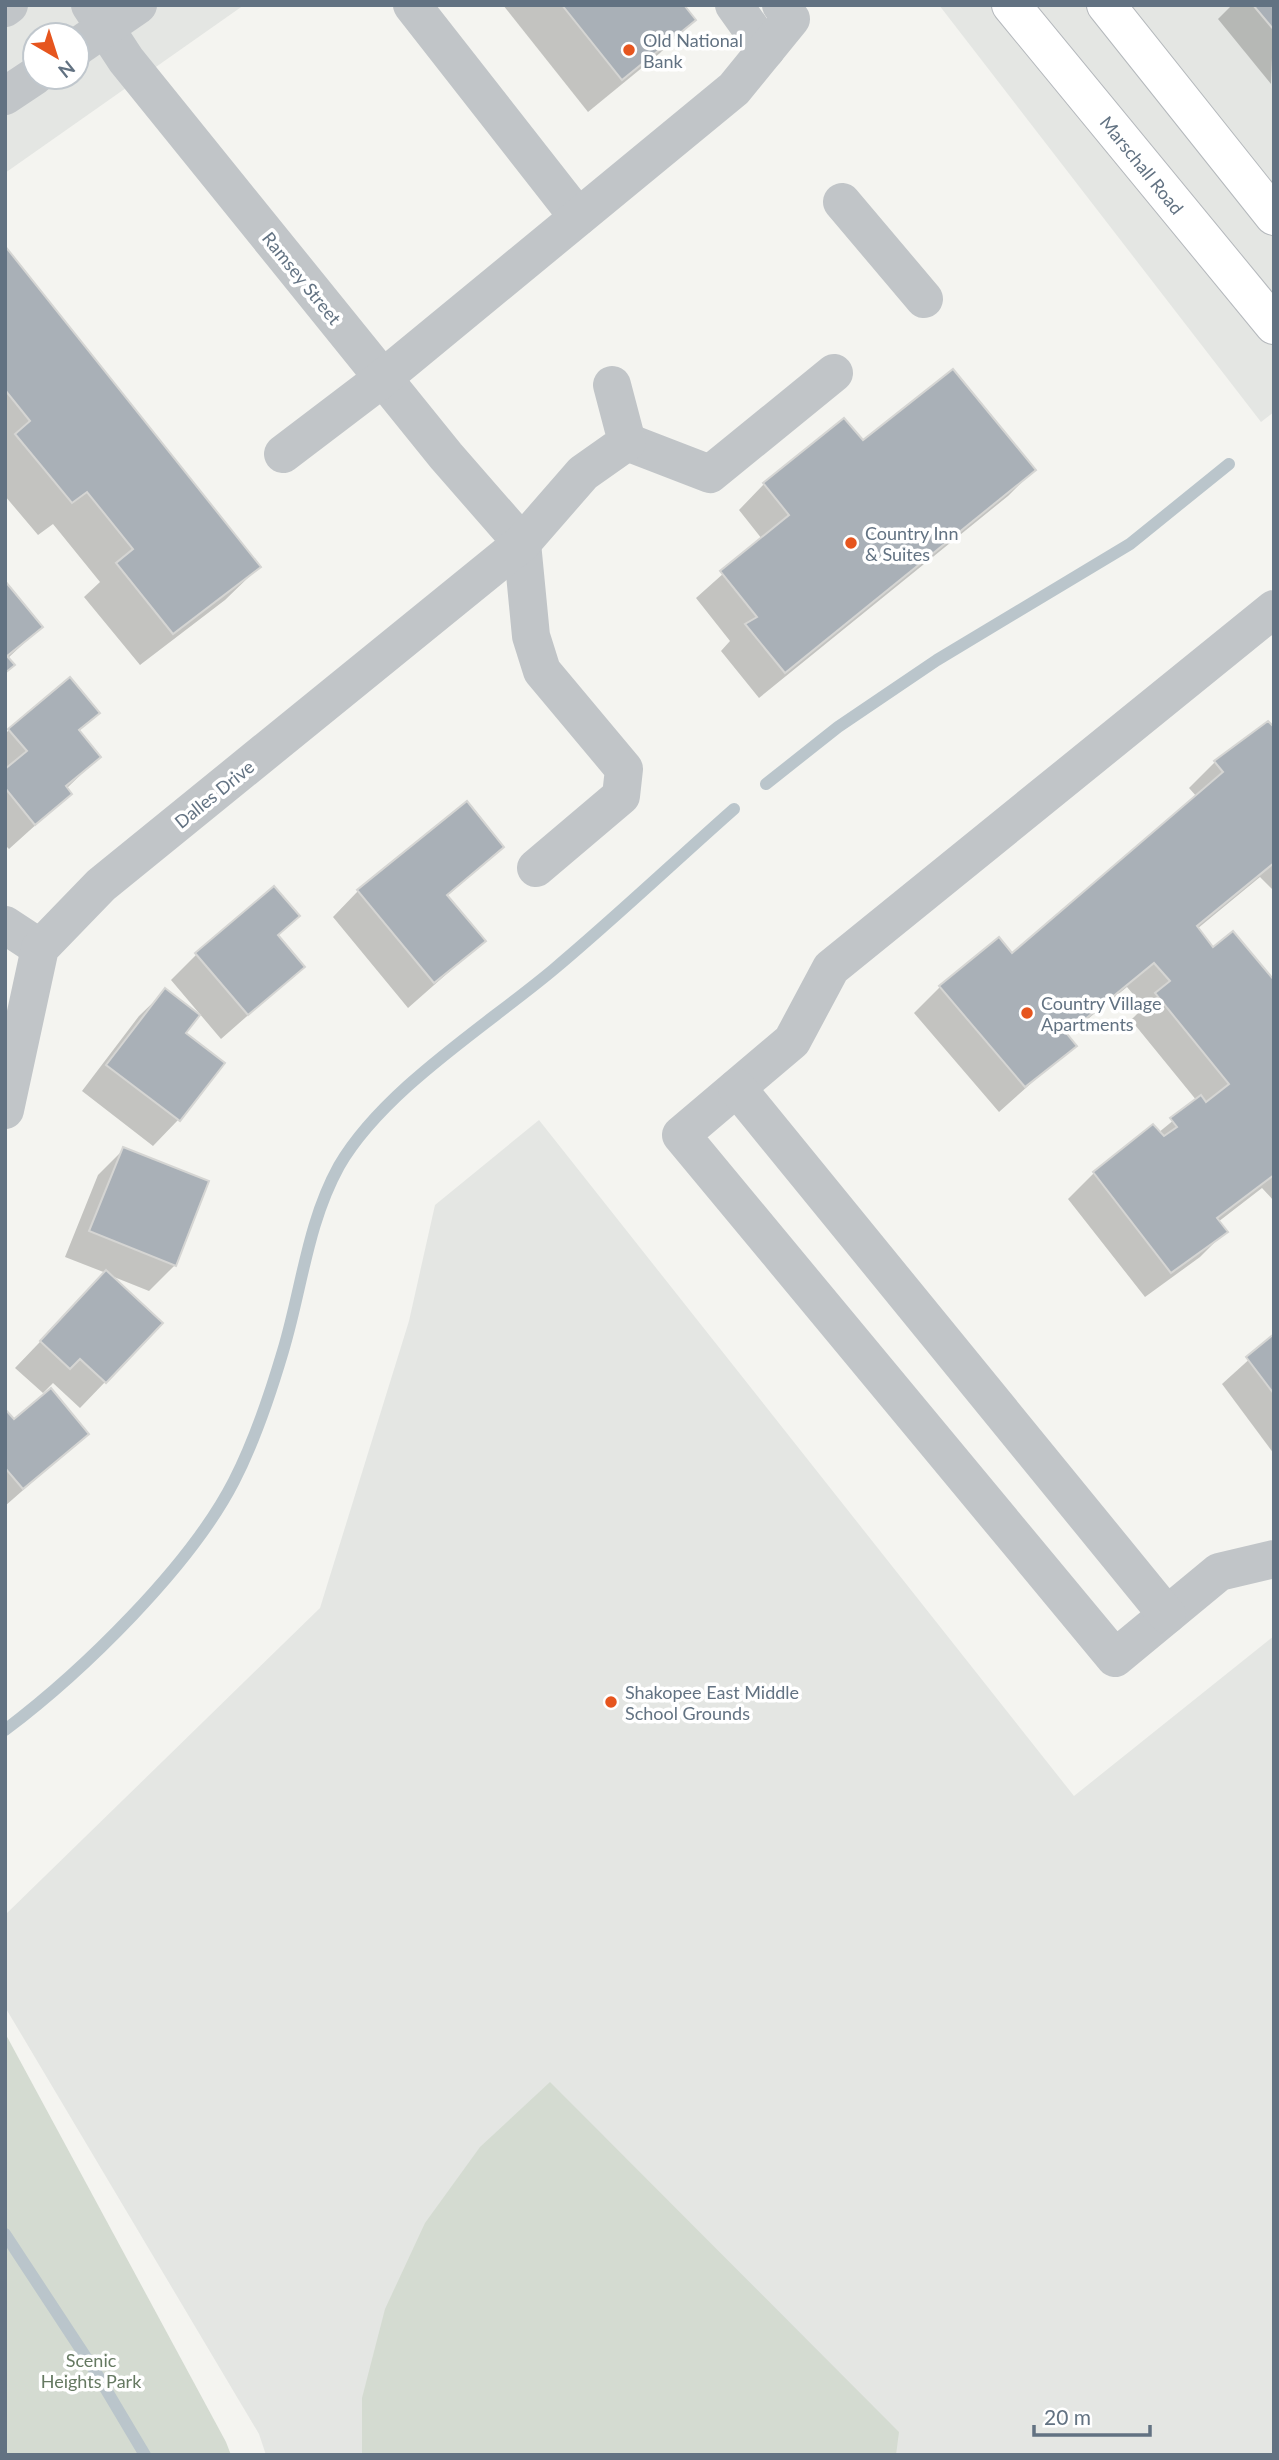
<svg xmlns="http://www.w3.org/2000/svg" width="1279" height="2460" font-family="Lato,sans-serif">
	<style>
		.built { fill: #e4e6e3; fill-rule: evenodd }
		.green { fill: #d4dbd1 }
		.shadow { fill: #0003 }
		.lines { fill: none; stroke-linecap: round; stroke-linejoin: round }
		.stream { stroke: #bac5cb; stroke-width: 12 }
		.building { fill: #a9b0b7; stroke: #d5d5d3; stroke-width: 2 }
		.major-casing { stroke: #b4b8bc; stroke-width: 40 }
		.minor { stroke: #c1c5c8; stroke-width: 38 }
		.major { stroke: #fff; stroke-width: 38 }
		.poi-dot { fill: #e6551e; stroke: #fff; stroke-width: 2.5 }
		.labels { text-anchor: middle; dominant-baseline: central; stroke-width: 7; stroke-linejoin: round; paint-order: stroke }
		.poi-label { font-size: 18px; fill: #627282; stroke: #fff; text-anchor: start }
		.street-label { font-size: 18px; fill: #627282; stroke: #fff }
		.park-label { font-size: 18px; fill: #657961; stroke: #fff }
	</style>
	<rect width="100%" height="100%" fill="#f4f4f0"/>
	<g class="built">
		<path d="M 5,5 L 244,5 L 5,173 ZM 35,35 L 77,35 L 77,77 L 35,77 Z"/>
		<path d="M 939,5 L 1274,5 L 1274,412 L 1261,422 Z"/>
		<path d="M 539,1120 L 1074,1796 L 1274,1636 L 1274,2455 L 266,2455 L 259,2434 L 5,2007 L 5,1915 L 320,1608 L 409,1321 L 435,1205 Z"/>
	</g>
	<g class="green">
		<path d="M 5,2033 L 226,2442 L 231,2455 L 5,2455 Z"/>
		<path d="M 550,2082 L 899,2432 L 896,2455 L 362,2455 L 362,2398 L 385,2309 L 425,2223 L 480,2147 Z"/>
	</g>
	<g class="shadow">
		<path d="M 503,5 L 681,5 L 693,20 L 660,53 L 588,112 Z"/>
		<path d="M 1232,5 L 1274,5 L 1271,84 L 1218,19 Z"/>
		<path d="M 5,249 L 259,567 L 225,600 L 140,665 L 84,597 L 100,582 L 53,524 L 38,535 L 5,496 Z"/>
		<path d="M 863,442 L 1034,470 L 1008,496 L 759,698 L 721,651 L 730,641 L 696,598 L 762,539 L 739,510 L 764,484 Z"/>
		<path d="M 5,584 L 41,627 L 7,659 L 5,672 Z"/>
		<path d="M 98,713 L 78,732 L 99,757 L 66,789 L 70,794 L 9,849 L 5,845 L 5,734 L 9,730 Z"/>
		<path d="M 1268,723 L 1274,730 L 1274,891 L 1260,877 L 1197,929 L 1213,949 L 1274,983 L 1274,1201 L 1262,1188 L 1218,1222 L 1225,1232 L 1200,1257 L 1145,1297 L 1068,1199 L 1094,1173 L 1158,1133 L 1197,1101 L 1131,1020 L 1144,1007 L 1127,987 L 1067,1036 L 1074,1045 L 999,1112 L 914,1013 L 940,987 L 999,940 L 1012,956 L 1197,797 L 1189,788 L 1215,762 Z"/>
		<path d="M 502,847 L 446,897 L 484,941 L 408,1008 L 333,917 L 358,891 Z"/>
		<path d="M 298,916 L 277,937 L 303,967 L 221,1039 L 171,980 L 197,954 Z"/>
		<path d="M 165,991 L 183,1033 L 222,1063 L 178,1120 L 153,1146 L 82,1091 L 139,1016 Z"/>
		<path d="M 124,1149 L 175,1265 L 149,1291 L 109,1275 L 105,1382 L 80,1408 L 53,1383 L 43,1393 L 15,1368 L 106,1273 L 65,1257 L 98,1175 Z"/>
		<path d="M 1274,1337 L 1274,1454 L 1222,1384 Z"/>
		<path d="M 5,1411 L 14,1422 L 87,1434 L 5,1506 Z"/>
	</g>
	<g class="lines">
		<g class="stream">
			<path d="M 766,784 L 838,727 L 937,660 L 1130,544 L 1229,464"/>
			<path d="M 5,1730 C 82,1672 190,1567 234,1481 C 255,1440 270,1395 283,1351 C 302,1288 307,1224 339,1166 C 383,1090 486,1026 553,970 C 615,918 674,862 734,809"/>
			<path d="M 5,2234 L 95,2371 L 145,2455"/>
		</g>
	</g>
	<g class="building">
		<path d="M 562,5 L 684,5 L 696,20 L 622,80 Z"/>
		<path d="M 1253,5 L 1274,5 L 1274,30 Z"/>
		<path d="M 5,246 L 261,567 L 173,634 L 116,563 L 133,549 L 87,492 L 72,503 L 15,434 L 30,421 L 5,390 Z"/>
		<path d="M 953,369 L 1036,470 L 785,673 L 745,624 L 757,617 L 720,571 L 789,515 L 763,483 L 844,418 L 863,440 Z"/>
		<path d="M 5,581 L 43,627 L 7,656 L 15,665 L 5,673 Z"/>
		<path d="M 70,677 L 100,713 L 79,730 L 101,757 L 66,786 L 72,794 L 35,825 L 5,788 L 5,769 L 27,751 L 8,729 Z"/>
		<path d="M 1268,721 L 1274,727 L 1274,863 L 1197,926 L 1213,947 L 1233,931 L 1274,980 L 1274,1175 L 1217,1218 L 1228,1232 L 1171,1273 L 1093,1172 L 1153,1124 L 1164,1136 L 1177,1127 L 1170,1118 L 1201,1095 L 1206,1102 L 1229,1084 L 1155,993 L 1170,981 L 1154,963 L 1067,1034 L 1077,1046 L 1025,1087 L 939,986 L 999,937 L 1012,953 L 1223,772 L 1214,761 Z"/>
		<path d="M 467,801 L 504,847 L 447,895 L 486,941 L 434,983 L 357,890 Z"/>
		<path d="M 274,886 L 300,916 L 278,935 L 305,967 L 248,1015 L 195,953 Z"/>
		<path d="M 165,988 L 200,1015 L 186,1033 L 225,1063 L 180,1121 L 106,1065 Z"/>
		<path d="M 123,1147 L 209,1181 L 176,1266 L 89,1231 Z"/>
		<path d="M 106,1270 L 163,1323 L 106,1383 L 80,1359 L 70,1369 L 40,1341 Z"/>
		<path d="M 1274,1334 L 1274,1394 L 1246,1357 Z"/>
		<path d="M 51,1388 L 89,1434 L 23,1489 L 5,1468 L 5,1409 L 14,1419 Z"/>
	</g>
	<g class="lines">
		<g class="major-casing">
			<g id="major">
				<path d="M 1011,5 L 1274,325"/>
				<path d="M 1106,5 L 1274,216"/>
			</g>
		</g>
		<g class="minor">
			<path d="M 90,5 L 126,60 L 446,456 L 522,543"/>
			<path d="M 412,5 L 578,217"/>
			<path d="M 734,5 L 766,50"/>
			<path d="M 5,8 L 9,5"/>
			<path d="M 77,47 L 138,5"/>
			<path d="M 5,96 L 35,76"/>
			<path d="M 842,202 L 924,299"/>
			<path d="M 627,442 L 710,474 L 834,373"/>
			<path d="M 283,454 L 383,378 L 734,89 L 791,19 L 781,5"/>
			<path d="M 522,543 L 531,636 L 542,671 L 624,769 L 621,796 L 536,868"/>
			<path d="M 1274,609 L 831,968 L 792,1041 L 681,1135 L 1115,1658 L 1219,1572 L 1274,1559"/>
			<path d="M 5,925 L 40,948"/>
			<path d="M 737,1088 L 1167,1615"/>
			<path d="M 5,1110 L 40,948 L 101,885 L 522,543 L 583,473 L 627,442 L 612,385"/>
		</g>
		<use href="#major" class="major"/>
	</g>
	<g class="poi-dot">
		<circle cx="629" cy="50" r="7"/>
		<circle cx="851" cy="543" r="7"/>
		<circle cx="1027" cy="1013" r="7"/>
		<circle cx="611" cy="1702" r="7"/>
	</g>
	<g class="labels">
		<g class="poi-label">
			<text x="643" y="40">Old National<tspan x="643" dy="21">Bank</tspan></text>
			<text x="865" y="533">Country Inn<tspan x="865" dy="21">&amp; Suites</tspan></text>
			<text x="1041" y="1003">Country Village<tspan x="1041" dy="21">Apartments</tspan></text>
			<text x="625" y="1692">Shakopee East Middle<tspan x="625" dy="21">School Grounds</tspan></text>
		</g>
		<g class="street-label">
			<text transform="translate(1142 165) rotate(51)">Marschall Road</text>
			<text transform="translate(302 278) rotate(51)">Ramsey Street</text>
			<text transform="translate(214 794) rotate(-39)">Dalles Drive</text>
		</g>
		<g class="park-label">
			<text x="91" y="2360">Scenic<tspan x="91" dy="21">Heights Park</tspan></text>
		</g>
	</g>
	<rect width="1279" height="2460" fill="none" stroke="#627282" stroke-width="14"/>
	<g transform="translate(56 56) rotate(141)"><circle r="33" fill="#ffffff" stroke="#c0c7cd" stroke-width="2"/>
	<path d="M0-5L12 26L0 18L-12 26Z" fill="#e6551e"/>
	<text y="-10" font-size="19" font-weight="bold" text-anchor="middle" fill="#627282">N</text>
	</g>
	<path d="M1034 2425v10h116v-10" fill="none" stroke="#627282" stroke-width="3.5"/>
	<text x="1044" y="2425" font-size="21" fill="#627282" stroke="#ffffff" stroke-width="5" paint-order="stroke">20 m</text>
</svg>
